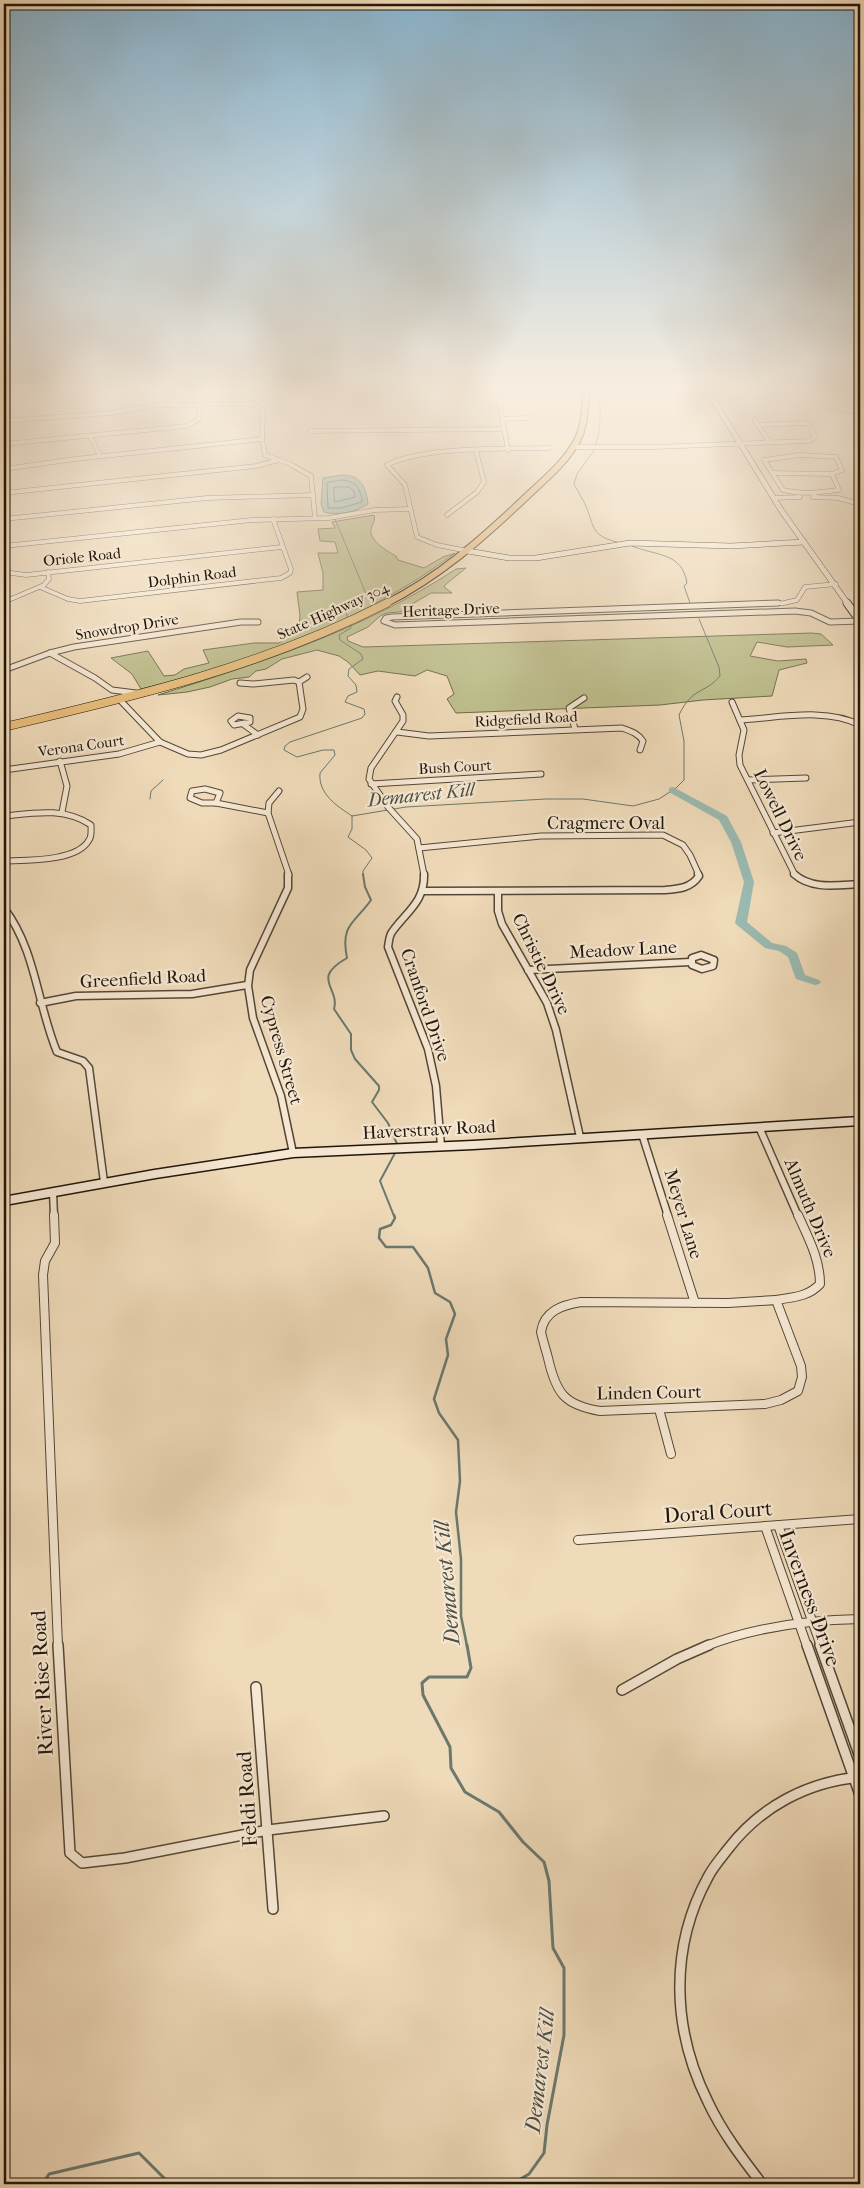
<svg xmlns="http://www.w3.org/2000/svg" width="864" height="2188" font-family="'IM FELL French Canon',serif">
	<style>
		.green { fill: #bdbe8c; stroke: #6f6a4b }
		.water { fill: #9abab1; stroke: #6a786e }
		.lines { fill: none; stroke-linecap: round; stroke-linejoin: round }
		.shore { stroke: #5e685e; stroke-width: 1 }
		.stream-far3 { stroke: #6a786e; stroke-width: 1 }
		.stream-far2 { stroke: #6a786e; stroke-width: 2 }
		.stream-far1 { stroke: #6a786e; stroke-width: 2.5 }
		.stream { stroke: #6a786e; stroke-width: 3 }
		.river { fill: #9abab1; fill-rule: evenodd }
		.street-far4-casing { stroke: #544736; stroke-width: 5 }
		.street-far3-casing { stroke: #544736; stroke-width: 7 }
		.street-far2-casing { stroke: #544736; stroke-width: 9 }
		.street-far1-casing { stroke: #544736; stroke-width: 10 }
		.street-casing { stroke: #544736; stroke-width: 12 }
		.secondary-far2-casing { stroke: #21160a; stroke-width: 6 }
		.secondary-far1-casing { stroke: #21160a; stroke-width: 9 }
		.secondary-casing { stroke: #21160a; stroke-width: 11 }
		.primary-far1-casing { stroke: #21160a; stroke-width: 8 }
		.primary-casing { stroke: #21160a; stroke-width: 9 }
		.street-far4 { stroke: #f5e7d2; stroke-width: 4 }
		.street-far3 { stroke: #f5e7d2; stroke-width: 5 }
		.street-far2 { stroke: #f5e7d2; stroke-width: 6 }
		.street-far1 { stroke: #f5e7d2; stroke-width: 8 }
		.street { stroke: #f5e7d2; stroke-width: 9 }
		.secondary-far2 { stroke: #f5e7d2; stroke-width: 5 }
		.secondary-far1 { stroke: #f5e7d2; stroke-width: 7 }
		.secondary { stroke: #f5e7d2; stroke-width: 8 }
		.primary-far1 { stroke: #e8bd7c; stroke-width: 6 }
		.primary { stroke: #e8bd7c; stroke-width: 8 }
		.labels { text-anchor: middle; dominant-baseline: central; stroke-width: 4.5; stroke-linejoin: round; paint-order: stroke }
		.far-street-label { font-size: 15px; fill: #21160a; stroke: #f5e7d2 }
		.street-label { font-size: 18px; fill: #21160a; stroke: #f5e7d2 }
		.water-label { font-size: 19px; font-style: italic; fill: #4b4f44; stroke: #f5e7d2 }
		.near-street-label { font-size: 21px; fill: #21160a; stroke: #f5e7d2 }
		.near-water-label { font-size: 22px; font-style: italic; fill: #4b4f44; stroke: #f5e7d2 }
	</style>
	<rect width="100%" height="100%" fill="#efdab9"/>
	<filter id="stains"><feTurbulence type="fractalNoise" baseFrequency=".004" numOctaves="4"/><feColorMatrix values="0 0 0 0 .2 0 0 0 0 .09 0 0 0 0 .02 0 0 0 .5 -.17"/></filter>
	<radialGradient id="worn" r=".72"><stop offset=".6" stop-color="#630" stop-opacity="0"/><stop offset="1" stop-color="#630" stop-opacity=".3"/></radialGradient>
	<g class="green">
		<path d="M 374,515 C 376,521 372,523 371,530 C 369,540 388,552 396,556 L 398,560 L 424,568 L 443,557 L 455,553 C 364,622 250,662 141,689 L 132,674 L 111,658 L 148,651 L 164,676 L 175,675 L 184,669 L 209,663 L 203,650 L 254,643 L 279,643 L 299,628 L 300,615 L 297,592 L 323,590 L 323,573 L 318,553 L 338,553 L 335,542 L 320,541 L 318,529 L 335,528 L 332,522 Z"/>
		<path d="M 466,568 L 446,584 L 444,587 L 452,593 L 431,593 L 407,607 L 409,611 L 387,613 L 380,616 L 368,627 L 347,637 L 348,641 L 363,647 L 812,633 L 821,634 L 833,645 L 787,647 L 757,642 L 750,656 L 778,661 L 806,659 L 807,663 L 779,670 L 772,696 L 703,700 L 660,705 L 456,713 L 447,699 L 454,694 L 447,676 L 427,670 L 415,676 L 378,671 L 360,675 L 348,662 L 339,656 L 317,650 L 282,659 L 266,669 L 256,671 L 249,677 L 232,679 L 210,687 L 187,692 L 158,695 C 263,662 363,630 456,569 Z"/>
	</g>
	<path class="water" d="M 342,475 C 361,475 366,487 368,504 C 357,512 336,516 324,512 L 321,504 L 323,478 Z"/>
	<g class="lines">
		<g class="shore">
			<path d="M 342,480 C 356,481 361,489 362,502 L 341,508 L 328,508 L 327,483 Z"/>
			<path d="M 334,487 L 349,487 L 354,491 L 355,497 L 335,502 Z"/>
		</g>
		<g class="stream-far3">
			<path d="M 595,446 C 602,432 600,405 599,389"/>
			<path d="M 595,449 L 577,474 L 574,484 C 577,490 581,496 584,502 C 595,524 588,535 617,542"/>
			<path d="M 335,519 L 367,596 L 346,612 L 348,619"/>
			<path d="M 632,546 C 656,556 682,552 687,583 L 684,586 L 690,603"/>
			<path d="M 350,623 L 351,628 L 339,635 L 340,640 L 361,654 L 363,659 L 349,669 L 348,676 L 356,685 L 357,692 L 348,696 L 345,702 L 364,709 L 365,714 L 362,718 L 290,742 L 285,746 L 284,750 L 297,757 L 323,750 L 334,750 L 335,755 L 320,773 C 318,794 337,806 352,816"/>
			<path d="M 150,799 L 151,791 L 163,780"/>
			<path d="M 352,816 L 406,807 L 546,799 L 583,799 L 633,806 L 659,799 L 676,788 L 684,780 L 684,741 L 679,715 C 692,687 705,694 720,676 L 719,667 L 699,619"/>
			<path d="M 352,816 L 352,829 L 348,837 L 366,850 L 372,858 L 363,871 L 363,875"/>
		</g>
		<g class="stream-far2">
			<path d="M 363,874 L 365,887 L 371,900 C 355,923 340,924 347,958 C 310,979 340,987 334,1009 L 351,1034 L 351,1050 L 355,1059 L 379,1086 L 379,1090 L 372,1102 L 388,1123 L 397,1144"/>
			<path d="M 394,1216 L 380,1181 L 395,1153"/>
		</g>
		<path class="stream-far1" d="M 394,1215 L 395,1218 L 391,1225 L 380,1229 L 379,1238 L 386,1247 L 413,1247 L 428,1268 L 435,1293 L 450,1302 L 455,1314 L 446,1339 L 448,1355 L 434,1399 L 439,1413 L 458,1440 L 460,1481 L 456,1512 L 461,1559 L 461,1616 L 467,1646"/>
		<g class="stream">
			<path d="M 467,1645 L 471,1668 L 467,1677 L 429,1677 L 422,1683 L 423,1695 L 450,1747 L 451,1768 L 465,1792 L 499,1812 L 523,1842 L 544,1862 L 549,1881 L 553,1948 L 564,1968 L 564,2035 L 547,2125 L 544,2153 L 529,2174 L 512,2184"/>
			<path d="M 43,2184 L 49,2174 L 139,2153 L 170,2184"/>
		</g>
		<path class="river" d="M 673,787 L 727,816 L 741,842 L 754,882 L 747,922 L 772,943 L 786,946 L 797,953 L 805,975 L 819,980 L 821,982 L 819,984 L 815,985 L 796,979 L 788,957 L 779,951 L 765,948 L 737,925 L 735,923 L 744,882 L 731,842 L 719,820 L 669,792 L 669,788 Z"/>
		<g class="street-far4-casing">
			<g id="street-far4">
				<path d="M 497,389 L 508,450"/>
				<path d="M 806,389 L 823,405 L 860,413"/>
				<path d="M 855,389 L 860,394"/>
				<path d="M 96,392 L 98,389"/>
				<path d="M 169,405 L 170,389"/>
				<path d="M 503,419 L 529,418"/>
				<path d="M 755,420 L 769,442"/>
				<path d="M 4,421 L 111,413 L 154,405 L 253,404 L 263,410 L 262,439 L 265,455 L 290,464 L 311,476 L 315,518"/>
				<path d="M 310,431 L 504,429"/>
				<path d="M 90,436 L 100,456"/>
				<path d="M 4,444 L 187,426 L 199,419 L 200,405"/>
				<path d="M 573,447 L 655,447 L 810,441 L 815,437 L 809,425 L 805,423 L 757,425"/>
				<path d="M 800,455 L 836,457 L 842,470 L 832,474 L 839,490 C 820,492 802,495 783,490 L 764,460 Z"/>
				<path d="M 4,469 L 75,459 L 262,439"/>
				<path d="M 772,473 L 832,474"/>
				<path d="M 4,493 L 256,466 L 279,460"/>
				<path d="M 812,493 L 816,497"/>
				<path d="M 813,497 L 838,498 L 860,504"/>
				<path d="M 774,498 L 800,497"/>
				<path d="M 447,515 L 477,492 L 484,482 L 476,451"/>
				<path d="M 4,519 L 207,498 L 313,495"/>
				<path d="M 4,546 L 252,520 L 329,518 L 375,510 L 409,509"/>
				<path d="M 468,551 L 437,545 L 417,537 L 405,485 L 387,465 C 424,446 506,449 550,448"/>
				<path d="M 4,572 L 26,575 L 282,547"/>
				<path d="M 40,587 L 68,599 L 80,601 L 281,578 L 290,573 L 291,569 L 273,519"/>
				<path d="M 4,602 L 44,585 L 49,579 L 48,572"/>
				<path d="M 743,604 L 784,603 L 797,600 L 805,587 L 836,584"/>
			</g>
		</g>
		<g class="street-far3-casing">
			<g id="street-far3">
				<path d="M 778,603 L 392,617 L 386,618 L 384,621 L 395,625 L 795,611 L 811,613 L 830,622 L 860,621"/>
				<path d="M 50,653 L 95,678 L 112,690 L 136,693"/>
				<path d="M 4,670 L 50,653 L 74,647 L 241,622 L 258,622"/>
				<path d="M 240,683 L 253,684 L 294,680 L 299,682"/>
				<path d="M 397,697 L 395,701 L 403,715 L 403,721 L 371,768 L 369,779 L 388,807 L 417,839 L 424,875"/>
				<path d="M 119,699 L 160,742 L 188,754 L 201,755 L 221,750 L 300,717 L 303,709 L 299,682 L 307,677"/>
				<path d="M 732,702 L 744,730 L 739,755 L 740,765 L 795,875"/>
				<path d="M 238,716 L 250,718 L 250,722 L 234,725 L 231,721 Z"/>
				<path d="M 740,720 C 778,718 825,707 860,725"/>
				<path d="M 243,724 L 258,735"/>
				<path d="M 575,729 L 569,708 L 584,698"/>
				<path d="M 397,732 L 429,736 L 622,728 C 630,731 638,733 643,741 L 640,750"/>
				<path d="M 60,761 L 67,786 L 62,812"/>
				<path d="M 4,770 L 119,754 L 160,742"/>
				<path d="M 748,780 L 806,778"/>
				<path d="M 371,784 L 541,774"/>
				<path d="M 205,789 L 220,793 L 216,803 L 202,803 L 190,798 L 192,791 Z"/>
				<path d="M 279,791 L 269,803 L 268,813 L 289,875"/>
				<path d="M 216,803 L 268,813"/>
				<path d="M 4,816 C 34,813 64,807 91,825 C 91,830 92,836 89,840 C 77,862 26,860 4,861"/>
				<path d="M 773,833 L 860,822"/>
				<path d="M 419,848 L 541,836 L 663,835 L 683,845 L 690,855 L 699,875"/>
			</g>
		</g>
		<g class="street-far2-casing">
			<g id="street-far2">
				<path d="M 288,874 L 288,888 L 250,970 L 248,986 L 253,1018 L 281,1096 L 293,1153"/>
				<path d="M 424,874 C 425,902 406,912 392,932 C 389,936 389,942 388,947 L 428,1049 L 436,1086 L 441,1146"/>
				<path d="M 794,874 C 812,890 837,885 860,884"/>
				<path d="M 422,891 L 665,890 C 679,889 691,888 699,876 L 698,874"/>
				<path d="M 498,892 L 498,911 L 502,924 L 547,1003 L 556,1030 L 580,1137"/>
				<path d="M 4,908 C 36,950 37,1004 57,1052 L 83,1061 L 89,1068 L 104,1182"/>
				<path d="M 701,955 L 714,960 L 713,966 L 702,969 L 692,965 L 692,958 Z"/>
				<path d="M 528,970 L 690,962"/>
				<path d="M 40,1003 L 76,996 L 192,994 L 247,985"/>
				<path d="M 759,1127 L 798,1216"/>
				<path d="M 642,1134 L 668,1216"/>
				<path d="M 53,1192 L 54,1216"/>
			</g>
		</g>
		<g class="street-far1-casing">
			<g id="street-far1">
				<path d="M 54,1215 L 55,1243 L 45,1261 L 43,1275 L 58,1646"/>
				<path d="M 667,1215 L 695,1303"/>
				<path d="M 776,1300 L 801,1366 L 802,1377 L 798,1391 L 781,1400 L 765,1404 L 600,1411 C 564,1405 556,1393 548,1358 C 546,1350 543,1341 541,1332 C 544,1311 562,1305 581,1302 L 728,1303 Z"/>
				<path d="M 776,1300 C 793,1297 808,1297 820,1284 C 820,1259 808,1237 798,1215"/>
				<path d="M 659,1409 L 671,1454"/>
				<path d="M 778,1525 L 821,1646"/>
				<path d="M 765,1526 L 807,1646"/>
				<path d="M 578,1540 L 860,1519"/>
				<path d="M 706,1646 C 755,1627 807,1620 860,1619"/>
			</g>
		</g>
		<g class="street-casing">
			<g id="street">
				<path d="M 58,1645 L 70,1853 L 82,1863 L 125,1858 L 268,1830 L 384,1816"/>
				<path d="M 807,1645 L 860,1795"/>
				<path d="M 820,1645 L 860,1757"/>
				<path d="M 256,1687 L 273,1909"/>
				<path d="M 622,1690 L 677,1659 L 709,1645"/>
				<path d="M 762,2184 C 742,2158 722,2132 708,2102 C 672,2030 669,1948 708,1877 C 713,1867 721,1858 728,1849 C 760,1807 807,1782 860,1777"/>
			</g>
		</g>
		<g class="secondary-far2-casing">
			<g id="secondary-far2">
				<path d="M 707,389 L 781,510 L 848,604"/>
				<path d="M 468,551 L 509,558 L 536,558 L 630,543 L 731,546 L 804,542"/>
			</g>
		</g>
		<g class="secondary-far1-casing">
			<path id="secondary-far1" d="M 847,603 L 860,621"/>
		</g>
		<g class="secondary-casing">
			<path id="secondary" d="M 4,1201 L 155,1174 L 293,1153 L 473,1145 L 860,1121"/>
		</g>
		<g class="primary-far1-casing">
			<path id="primary-far1" d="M 385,604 C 439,577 483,538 526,497 C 544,480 565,463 577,441 C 586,424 584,407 587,389"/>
		</g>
		<g class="primary-casing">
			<path id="primary" d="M 4,727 C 137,696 264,666 387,603"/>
		</g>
		<use href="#street-far4" class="street-far4"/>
		<use href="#street-far3" class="street-far3"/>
		<use href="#street-far2" class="street-far2"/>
		<use href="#street-far1" class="street-far1"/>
		<use href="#street" class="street"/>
		<use href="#secondary-far2" class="secondary-far2"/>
		<use href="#secondary-far1" class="secondary-far1"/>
		<use href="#secondary" class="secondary"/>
		<use href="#primary-far1" class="primary-far1"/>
		<use href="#primary" class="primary"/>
	</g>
	<linearGradient id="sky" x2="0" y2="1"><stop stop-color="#89b6d2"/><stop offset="0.56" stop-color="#f8eee0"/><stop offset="1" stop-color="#f8eee0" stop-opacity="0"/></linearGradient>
	<rect width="864" height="696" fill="url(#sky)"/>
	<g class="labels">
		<g class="far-street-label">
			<text transform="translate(82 557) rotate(-6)">Oriole Road</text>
			<text transform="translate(192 577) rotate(-7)">Dolphin Road</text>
			<text transform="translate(451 610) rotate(-2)">Heritage Drive</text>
			<text transform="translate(333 611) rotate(-24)">State Highway 304</text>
			<text transform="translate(127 627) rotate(-9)">Snowdrop Drive</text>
			<text transform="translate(526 719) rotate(-3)">Ridgefield Road</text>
			<text transform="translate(81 746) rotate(-8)">Verona Court</text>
			<text transform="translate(455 767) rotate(-3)">Bush Court</text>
		</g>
		<g class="street-label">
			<text transform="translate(780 815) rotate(64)">Lowell Drive</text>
			<text x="606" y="823">Cragmere Oval</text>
			<text transform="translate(623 950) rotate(-3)">Meadow Lane</text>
			<text transform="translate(541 964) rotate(64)">Christie Drive</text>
			<text transform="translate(143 979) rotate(-3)">Greenfield Road</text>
			<text transform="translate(425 1005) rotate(71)">Cranford Drive</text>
			<text transform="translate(281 1050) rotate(74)">Cypress Street</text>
			<text transform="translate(429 1130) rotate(-3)">Haverstraw Road</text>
			<text transform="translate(810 1208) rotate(67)">Almuth Drive</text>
			<text transform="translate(683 1214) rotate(73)">Meyer Lane</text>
			<text transform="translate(649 1393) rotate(-1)">Linden Court</text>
		</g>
		<g class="water-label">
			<text transform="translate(421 795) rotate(-6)">Demarest Kill</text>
		</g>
		<g class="near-street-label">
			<text transform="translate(718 1512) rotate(-4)">Doral Court</text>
			<text transform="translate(810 1598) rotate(70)">Inverness Drive</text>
			<text transform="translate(42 1683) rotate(-93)">River Rise Road</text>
			<text transform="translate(247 1799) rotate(-94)">Feldi Road</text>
		</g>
		<g class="near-water-label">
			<text transform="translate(447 1583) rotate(-95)">Demarest Kill</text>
			<text transform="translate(540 2071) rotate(-83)">Demarest Kill</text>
		</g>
	</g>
	<rect width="864" height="2188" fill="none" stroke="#efdab9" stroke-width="20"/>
	<rect x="5" y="5" width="854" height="2178" fill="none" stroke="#21160a" stroke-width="2.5"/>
	<rect x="10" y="10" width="844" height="2168" fill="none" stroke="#21160a"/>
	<rect width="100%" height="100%" filter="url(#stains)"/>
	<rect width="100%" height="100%" fill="url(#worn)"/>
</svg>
